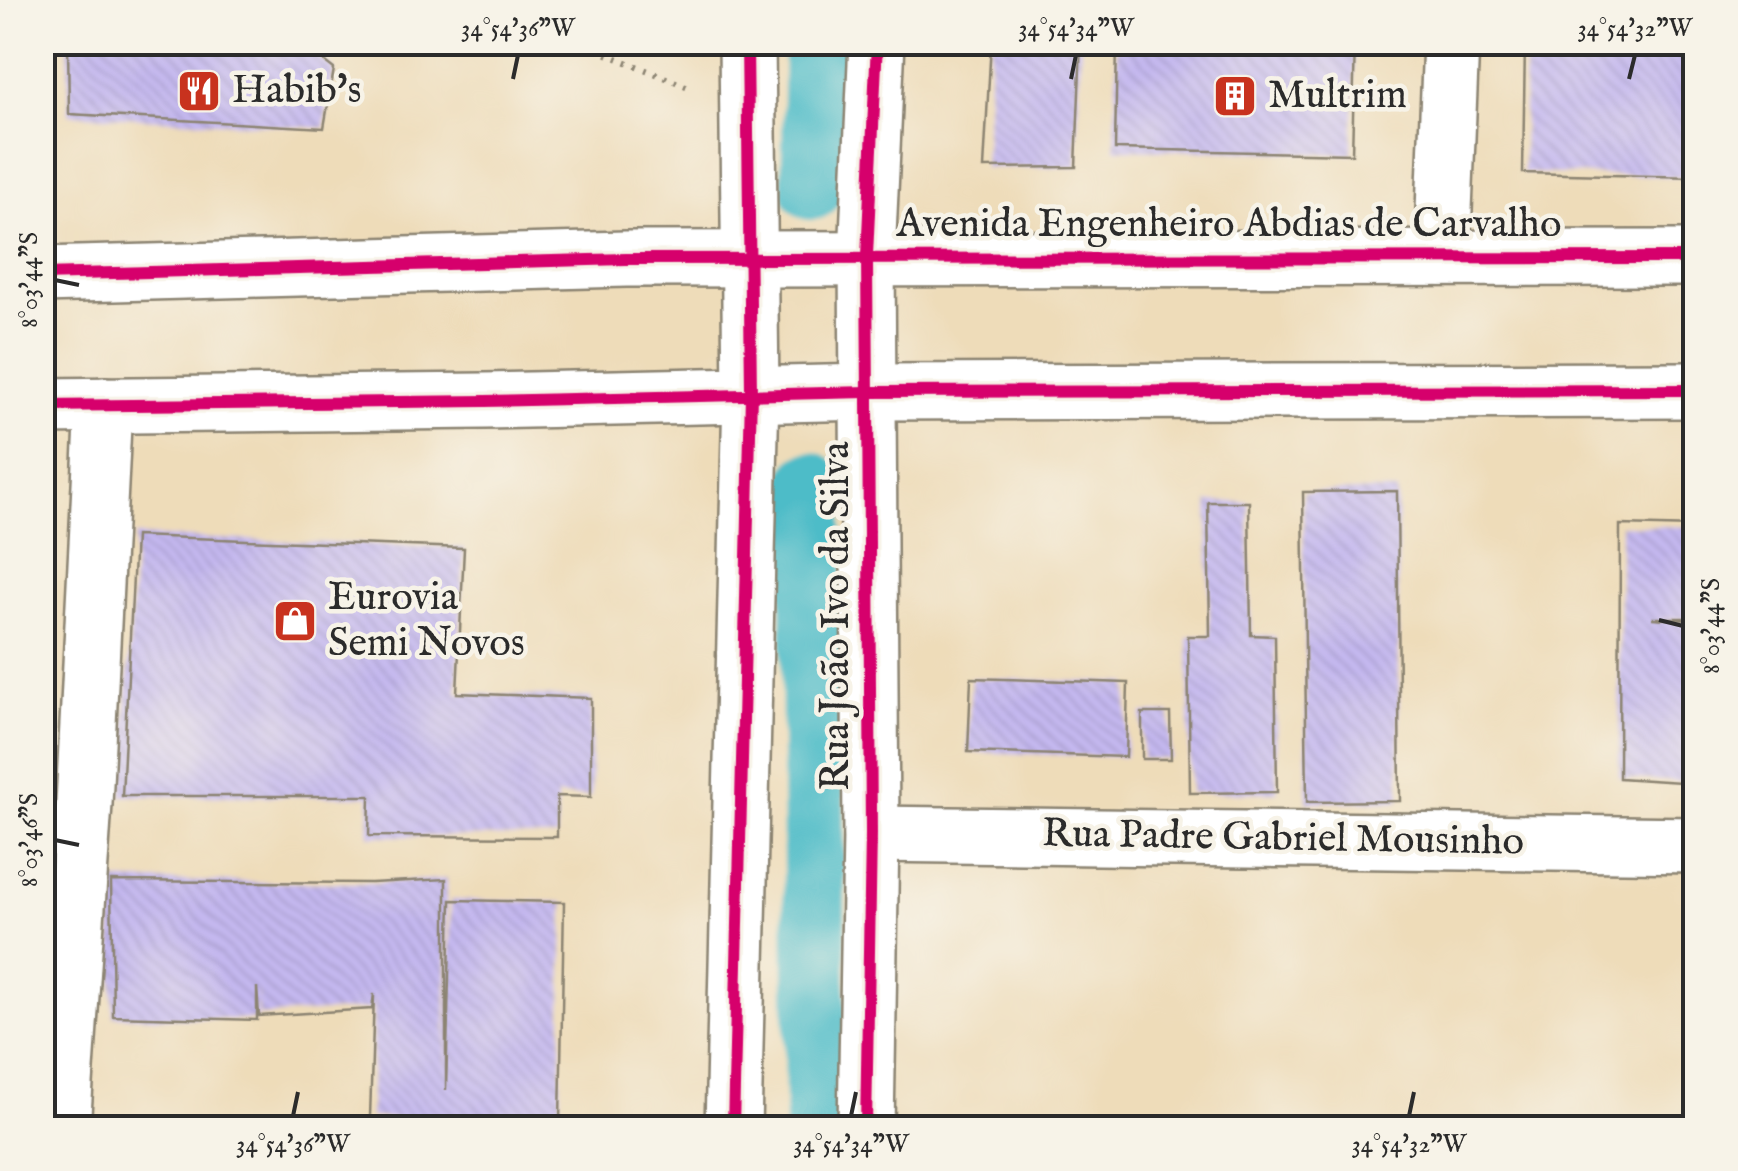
<svg xmlns="http://www.w3.org/2000/svg" width="1738" height="1171" font-family="'IM FELL English',serif">
	<style>
		.lines { fill: none; stroke-linecap: round; stroke-linejoin: round }
		.canal { stroke: #4ebcc8; stroke-width: 62 }
		.building { fill: url(#building-back-hatch) }
		.minor-casing { stroke: #8c8472; stroke-width: 60 }
		.major-casing { stroke: #8c8472; stroke-width: 60 }
		.highway-casing { stroke: #8c8472; stroke-width: 60 }
		.path { stroke: #8c8472; stroke-width: 6; stroke-dasharray: 2.5 8; stroke-linecap: butt }
		.minor { stroke: #fff; stroke-width: 55 }
		.major { stroke: #fff; stroke-width: 55 }
		.highway { stroke: #fff; stroke-width: 55 }
		.cycleway-casing { stroke: #f7f3e8; stroke-width: 19 }
		.cycleway { stroke: #d6006c; stroke-width: 12 }
		.ticks { fill: none; stroke: #2b2b2b; stroke-width: 4 }
		.labels { text-anchor: middle; dominant-baseline: central; stroke-width: 9; stroke-linejoin: round; paint-order: stroke }
		.poi-label { font-size: 40px; fill: #2b2b2b; stroke: #f7f3e8; text-anchor: start }
		.street-label { font-size: 40px; fill: #2b2b2b; stroke: #f7f3e8 }
		.neatline { fill: none; stroke: #2b2b2b; stroke-width: 4 }
		.ticks-label { font-size: 25px; text-anchor: middle; fill: #2b2b2b }
	</style>
	<defs>
		<pattern id="building-back-hatch" width="6" height="6" patternUnits="userSpaceOnUse" patternTransform="scale(2.5)"><rect width="6" height="6" fill="#c4b8ef"/><path d="M-1 5l2 2M0 0l6 6M5-1l2 2" fill="none" stroke="#a99ecd"/></pattern>
	</defs>
	<rect width="100%" height="100%" fill="#f7f3e8"/>
	<filter id="ink" filterUnits="userSpaceOnUse"><feTurbulence type="fractalNoise" baseFrequency=".01" numOctaves="2"/><feDisplacementMap in="SourceGraphic" scale="20" xChannelSelector="R" yChannelSelector="G"/><feConvolveMatrix kernelMatrix="1 2 1 2 8 2 1 2 1" color-interpolation-filters="sRGB"/></filter>
	<filter id="wash" filterUnits="userSpaceOnUse"><feTurbulence type="fractalNoise" baseFrequency=".0048" numOctaves="4" result="noise"/><feDisplacementMap in="SourceGraphic" scale="40" xChannelSelector="R" yChannelSelector="G"/><feGaussianBlur stdDeviation="2.25" result="paint"/><feColorMatrix in="noise" values="0 0 0 0 0 0 0 0 0 0 0 0 0 0 0 0 0 1.4 0 .05"/><feComposite in="paint" operator="in"/></filter>
	<g filter="url(#wash)">
		<rect width="100%" height="100%" fill="#eedcb9"/>
		<g class="lines">
			<g class="canal">
				<path d="M 812,189 L 815,42"/>
				<path d="M 811,483 L 816,1128"/>
			</g>
		</g>
		<g id="blocks">
			<g class="building">
				<path d="M 68,42 L 299,42 L 334,69 L 324,128 L 69,114 Z"/>
				<path d="M 991,42 L 1081,42 L 1076,167 L 984,168 Z"/>
				<path d="M 1117,42 L 1355,42 L 1352,154 L 1115,149 Z"/>
				<path d="M 1525,42 L 1696,42 L 1696,177 L 1523,173 Z"/>
				<path d="M 1397,491 L 1400,801 L 1307,802 L 1303,492 Z"/>
				<path d="M 1208,502 L 1249,502 L 1251,635 L 1275,636 L 1277,792 L 1190,793 L 1188,636 L 1210,636 Z"/>
				<path d="M 1620,525 L 1696,527 L 1696,618 L 1652,618 L 1696,621 L 1696,783 L 1619,778 Z"/>
				<path d="M 135,536 L 464,548 L 457,693 L 591,698 L 591,797 L 557,796 L 557,837 L 369,836 L 370,796 L 122,796 Z"/>
				<path d="M 971,678 L 1128,683 L 1126,757 L 968,752 Z"/>
				<path d="M 1142,713 L 1170,713 L 1171,759 L 1142,759 Z"/>
				<path d="M 446,879 L 446,1090 L 451,900 L 564,902 L 560,1122 L 446,1119 L 446,1122 L 370,1117 L 374,994 L 372,1009 L 259,1016 L 257,987 L 257,1020 L 113,1016 L 111,881 L 371,883 Z"/>
			</g>
		</g>
	</g>
	<g filter="url(#ink)">
		<use href="#blocks" fill-opacity="0" stroke="#8c8472" stroke-width="2.5"/>
		<g class="lines">
			<g class="minor-casing">
				<g id="minor">
					<path d="M 1442,258 L 1451,42"/>
					<path d="M 871,834 L 1696,845"/>
					<path d="M 62,1128 L 84,804 L 104,405"/>
				</g>
			</g>
			<g class="major-casing">
				<g id="major">
					<path d="M 733,1128 L 751,393 L 747,42"/>
					<path d="M 866,1128 L 871,834 L 867,256 L 877,42"/>
				</g>
			</g>
			<g class="highway-casing">
				<g id="highway">
					<path d="M 42,275 L 626,259 L 1696,258"/>
					<path d="M 42,406 L 485,401 L 868,392 L 1696,390"/>
				</g>
			</g>
			<path class="path" d="M 577,42 L 691,88"/>
			<use href="#minor" class="minor"/>
			<use href="#major" class="major"/>
			<use href="#highway" class="highway"/>
			<g class="cycleway-casing">
				<g id="cycleway">
					<path d="M 42,275 L 626,259 L 1696,258"/>
					<path d="M 42,406 L 485,401 L 868,392 L 1696,390"/>
					<path d="M 733,1128 L 751,393 L 747,42"/>
					<path d="M 866,1128 L 871,834 L 867,256 L 877,42"/>
				</g>
			</g>
			<use href="#cycleway" class="cycleway"/>
		</g>
	</g>
	<path class="ticks" d="M 513,79 L 518,55M 1071,79 L 1076,55M 1629,79 L 1635,55M 55,280 L 79,285M 1659,620 L 1683,626M 55,840 L 79,845M 293,1116 L 298,1092M 851,1116 L 856,1092M 1409,1116 L 1414,1092"/>
	<defs>
		<g id="restaurant-square" transform="scale(2.25)"><rect x="-9" y="-9" width="18" height="18" rx="4" fill="#c8321e" stroke="#f7f3e8"/><path d="M-5-6h1v4h1v-4h1v4h1v-4h1v5L-1.5 .5V6h-2V.5L-5-1ZM5-6V6H3V1.5H1.5Q1.5-4 5-6Z" fill="#fff"/></g>
		<g id="building-square" transform="scale(2.25)"><rect x="-9" y="-9" width="18" height="18" rx="4" fill="#c8321e" stroke="#f7f3e8"/><path d="M-4-6H4V6H1V3H-1V6H-4ZM-2.5-4.3h1.7v1.8h-1.7ZM.8-4.3h1.7v1.8H.8ZM-2.5-1h1.7V.8h-1.7ZM.8-1h1.7V.8H.8Z" fill="#fff"/></g>
		<g id="shop-square" transform="scale(2.25)"><rect x="-9" y="-9" width="18" height="18" rx="4" fill="#c8321e" stroke="#f7f3e8"/><path d="M-5-2.5h2.3a2.7 3.5 0 0 1 5.4 0H5L5.5 6h-11ZM-1.5-2.5h3a1.5 2.3 0 0 0-3 0Z" fill="#fff"/></g>
	</defs>
	<g fill-rule="evenodd">
		<use href="#restaurant-square" x="199" y="91"/>
		<use href="#building-square" x="1235" y="96"/>
		<use href="#shop-square" x="295" y="621"/>
	</g>
	<g class="labels">
		<g class="poi-label">
			<text x="232" y="91">Habib's</text>
			<text x="1268" y="96">Multrim</text>
			<text x="328" y="598">Eurovia<tspan x="328" dy="46">Semi Novos</tspan></text>
		</g>
		<g class="street-label">
			<text x="1229" y="225">Avenida Engenheiro Abdias de Carvalho</text>
			<text transform="translate(837 616) rotate(-90)">Rua João Ivo da Silva</text>
			<text transform="translate(1283 839) rotate(1)">Rua Padre Gabriel Mousinho</text>
		</g>
	</g>
	<rect width="1738" height="1171" fill="none" stroke="#f7f3e8" stroke-width="110"/>
	<rect x="55" y="55" width="1628" height="1061" class="neatline"/>
	<g class="ticks-label">
		<text x="518" y="36">34°54'36"W</text>
		<text x="1076" y="36">34°54'34"W</text>
		<text x="1635" y="36">34°54'32"W</text>
		<text transform="translate(28 280) rotate(-90)" y="9">8°03'44"S</text>
		<text transform="translate(1710 626) rotate(-90)" y="9">8°03'44"S</text>
		<text transform="translate(28 840) rotate(-90)" y="9">8°03'46"S</text>
		<text x="293" y="1152">34°54'36"W</text>
		<text x="851" y="1152">34°54'34"W</text>
		<text x="1409" y="1152">34°54'32"W</text>
	</g>
</svg>
